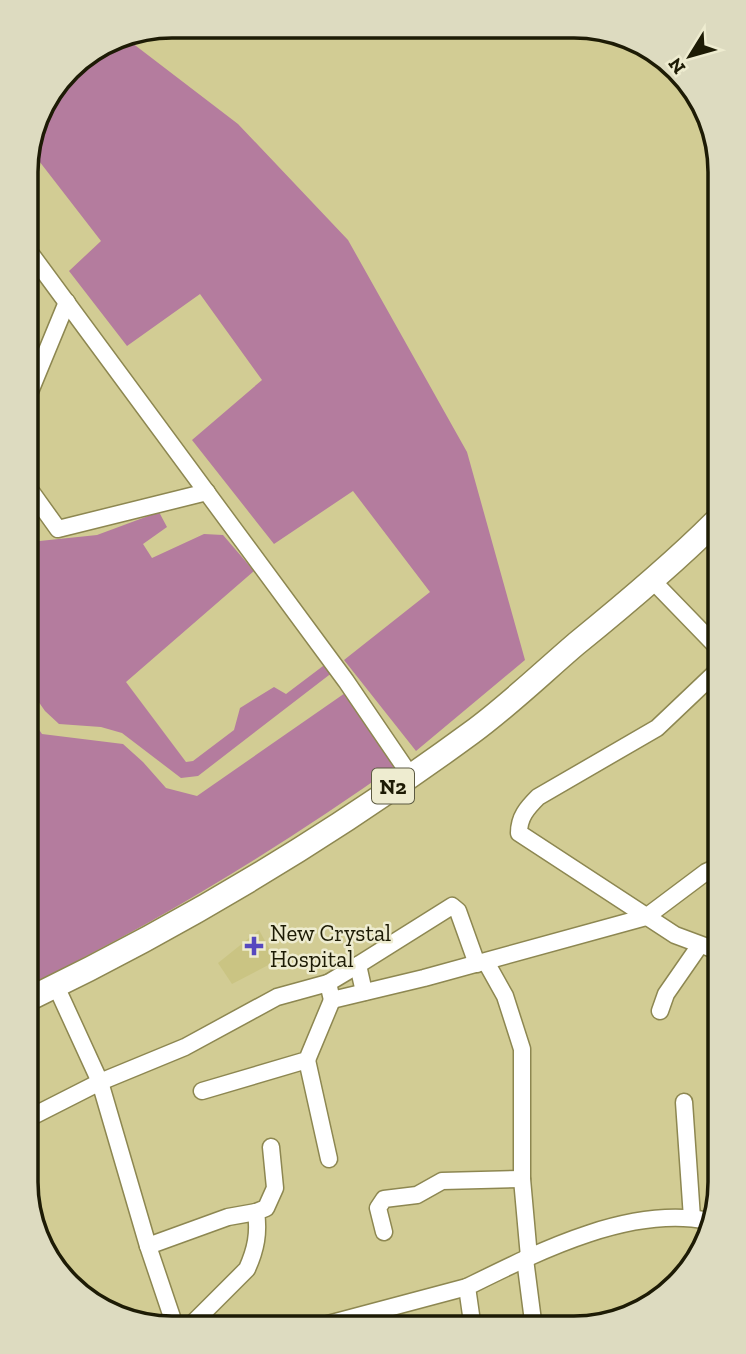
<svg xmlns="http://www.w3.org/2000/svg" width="746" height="1354" font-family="'Zilla Slab',serif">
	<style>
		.built { fill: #cac483 }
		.forest { fill: #b47c9e }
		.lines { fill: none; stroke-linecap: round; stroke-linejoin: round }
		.minor-casing { stroke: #8d8751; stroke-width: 19 }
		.highway-casing { stroke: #8d8751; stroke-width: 26 }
		.minor { stroke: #fff; stroke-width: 16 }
		.highway { stroke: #fff; stroke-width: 23 }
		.poi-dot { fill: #5648bf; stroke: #eeecd0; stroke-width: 2.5 }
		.labels { text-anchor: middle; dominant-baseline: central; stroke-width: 5; stroke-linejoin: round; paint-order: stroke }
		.shield { fill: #eeecd0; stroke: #5c5a42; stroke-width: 2 }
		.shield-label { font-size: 21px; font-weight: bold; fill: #1d1b05 }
		.poi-label { font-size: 23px; fill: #1d1b05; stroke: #eeecd0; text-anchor: start }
		.rim { fill: none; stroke: #1d1b05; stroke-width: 3.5 }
	</style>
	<rect width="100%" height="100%" fill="#d2cc94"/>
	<path class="built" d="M 259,930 L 276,961 L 232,984 L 218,963 Z"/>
	<g class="forest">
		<path d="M 123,36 L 238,124 L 348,240 L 467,452 L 525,660 L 416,751 L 344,660 L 430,592 L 353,491 L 274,544 L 192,440 L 262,380 L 200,294 L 127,346 L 69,271 L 101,241 L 29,148 L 41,107 L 76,63 Z"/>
		<path d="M 159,512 L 167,527 L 143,544 L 152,558 L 204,534 L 223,535 L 254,571 L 126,682 L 186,762 L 193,761 L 234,730 L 240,708 L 274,687 L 286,694 L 327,663 L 333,672 L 198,776 L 181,778 L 122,733 L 101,727 L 59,724 L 45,711 L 31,691 L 30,542 L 97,535 Z"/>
		<path d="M 348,691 L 398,764 C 282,846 160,921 33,983 L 31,718 L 42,734 L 123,744 L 143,762 L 166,788 L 197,796 Z"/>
	</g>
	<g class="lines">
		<g class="minor-casing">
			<g id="minor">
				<path d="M 28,250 L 346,681 L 410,775"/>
				<path d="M 29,394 L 67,302"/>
				<path d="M 30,490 L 58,529 L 207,492"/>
				<path d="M 652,580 L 716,646"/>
				<path d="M 716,672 L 657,728 L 538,797 C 527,808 519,817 519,833 L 675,935 L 718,951"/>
				<path d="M 486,962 L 505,996 L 522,1049 L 522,1179 L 529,1257"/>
				<path d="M 328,983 L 358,965"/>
				<path d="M 56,986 L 100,1082 L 148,1246 L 175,1326"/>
				<path d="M 364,992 L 358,965 L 452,906 L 458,911 L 477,964"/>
				<path d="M 660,1011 L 666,994 L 700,945"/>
				<path d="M 307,1060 L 329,1159"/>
				<path d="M 202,1091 L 307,1060 L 332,1000"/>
				<path d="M 684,1102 L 692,1218"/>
				<path d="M 33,1116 L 100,1082 L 185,1047 L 277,997 L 328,983 L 332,1000 L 424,978 L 646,917 L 706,872 L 717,867"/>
				<path d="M 384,1232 L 378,1208 L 384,1199 L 417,1195 L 442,1181 L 522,1179"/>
				<path d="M 148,1246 L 228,1217 L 256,1212"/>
				<path d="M 525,1259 L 533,1321"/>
				<path d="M 472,1322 L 467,1287 C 536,1253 629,1205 708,1221"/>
				<path d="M 328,1324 L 467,1287"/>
				<path d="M 190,1326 L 247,1269 C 256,1249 259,1233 256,1212 L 266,1208 L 275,1188 L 271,1147"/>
			</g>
		</g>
		<g class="highway-casing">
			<path id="highway" d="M 33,997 C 184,924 336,832 471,733 C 508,706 541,674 576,644 C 624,605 671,566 715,522"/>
		</g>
		<use href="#minor" class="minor"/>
		<use href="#highway" class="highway"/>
	</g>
	<path class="poi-dot" d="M250.5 935.5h7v7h7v7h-7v7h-7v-7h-7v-7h7z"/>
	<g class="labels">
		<rect class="shield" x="372" y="768.5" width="42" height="35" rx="5"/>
		<g class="shield-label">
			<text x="393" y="786">N2</text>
		</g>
		<g class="poi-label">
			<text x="270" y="933">New Crystal<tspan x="270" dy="26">Hospital</tspan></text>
		</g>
	</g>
	<path d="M0 0H746V1354H0ZM172 38H574A134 134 0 0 1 708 172V1182A134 134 0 0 1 574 1316H172A134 134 0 0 1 38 1182V172A134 134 0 0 1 172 38Z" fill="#dddbc0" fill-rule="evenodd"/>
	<path class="rim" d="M172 38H574A134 134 0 0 1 708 172V1182A134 134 0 0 1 574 1316H172A134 134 0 0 1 38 1182V172A134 134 0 0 1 172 38Z"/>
	<g transform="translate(690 56) rotate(233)" stroke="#eeecd0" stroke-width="5" paint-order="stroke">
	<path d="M0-5L12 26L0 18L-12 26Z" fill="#1d1b05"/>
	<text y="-10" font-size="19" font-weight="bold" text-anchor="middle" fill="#1d1b05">N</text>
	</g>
</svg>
